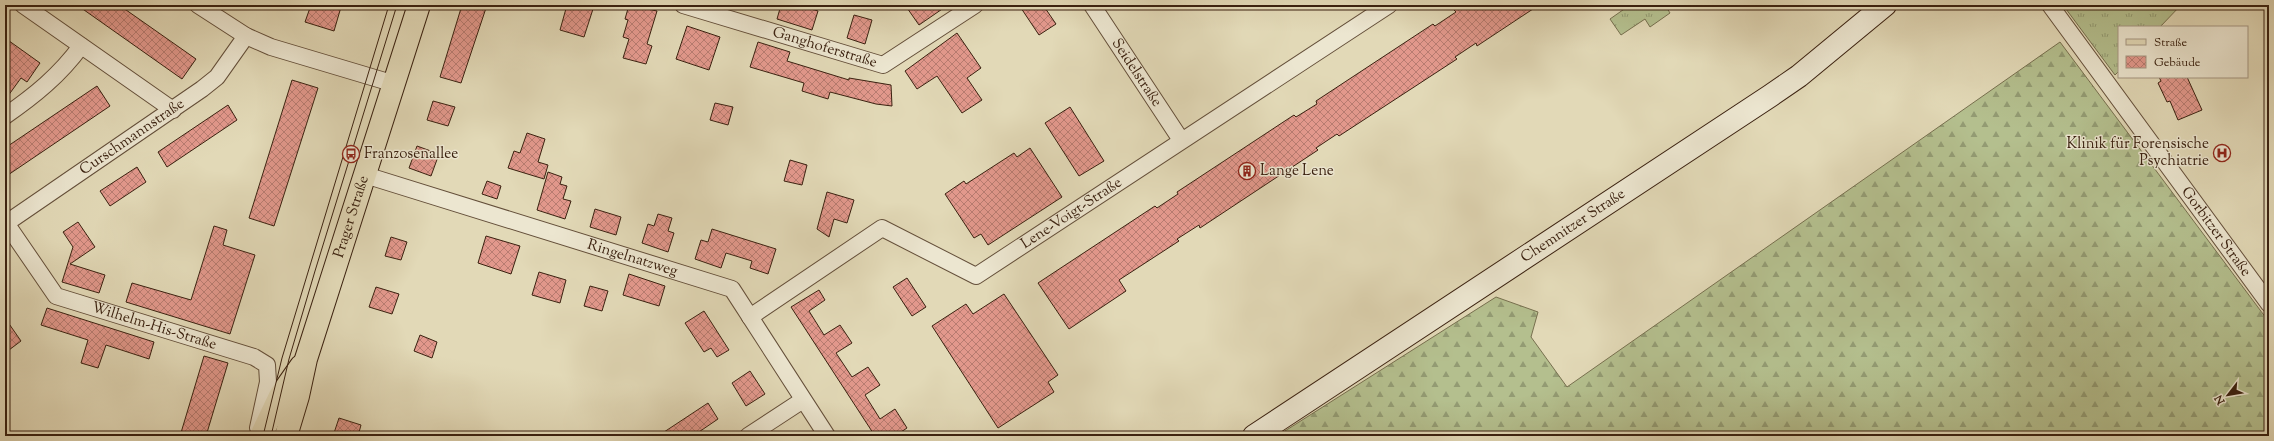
<svg xmlns="http://www.w3.org/2000/svg" width="2274" height="441" font-family="'Sorts Mill Goudy',serif">
	<style>
		.grass { fill: url(#grass-tufts); stroke: #77704f }
		.forest { fill: url(#forest-firs); stroke: #77704f }
		.building { fill: url(#building-cross-hatch); stroke: #3a2110 }
		.lines { fill: none; stroke-linecap: round; stroke-linejoin: round }
		.street-casing { stroke: #644f3a; stroke-width: 18 }
		.secondary-casing { stroke: #3a2110; stroke-width: 24 }
		.primary-casing { stroke: #3a2110; stroke-width: 24 }
		.street { stroke: #ece6d0; stroke-width: 16 }
		.secondary { stroke: #ece6d0; stroke-width: 22 }
		.primary { stroke: #e2d9b7; stroke-width: 22 }
		.tram { stroke: #3a2110; stroke-width: 1 }
		.labels { text-anchor: middle; dominant-baseline: central; stroke-width: 3; stroke-linejoin: round; paint-order: stroke }
		.street-label { font-size: 15px; fill: #3a2110; stroke: #ece6d0 }
		.poi-label { font-size: 15px; fill: #3a2110; stroke: #ece6d0; text-anchor: start }
	</style>
	<defs>
		<pattern id="grass-tufts" width="24" height="20" patternUnits="userSpaceOnUse"><rect width="24" height="20" fill="#b4bf8e"/><path d="M3 7l-1-3M5 7V3M7 7l1-3M15 17l-1-3M17 17v-4M19 17l1-3" fill="none" stroke="#939b73"/></pattern>
		<pattern id="forest-firs" width="22" height="20" patternUnits="userSpaceOnUse"><rect width="22" height="20" fill="#b4bf8e"/><path d="M5 1l3.5 6h-7zM16 11l3.5 6h-7z" fill="#939b73"/></pattern>
		<pattern id="building-cross-hatch" width="8" height="8" patternUnits="userSpaceOnUse"><rect width="8" height="8" fill="#e2988c"/><path d="M0 0l8 8M0 8l8-8" fill="none" stroke="#b87c71"/></pattern>
	</defs>
	<rect width="100%" height="100%" fill="#e2d9b7"/>
	<filter id="stains"><feTurbulence type="fractalNoise" baseFrequency=".005" numOctaves="4"/><feColorMatrix values="0 0 0 0 .2 0 0 0 0 .09 0 0 0 0 .02 0 0 0 .5 -.17"/></filter>
	<radialGradient id="worn" r=".72"><stop offset=".6" stop-color="#630" stop-opacity="0"/><stop offset="1" stop-color="#630" stop-opacity=".3"/></radialGradient>
	<g class="grass">
		<path d="M 1630,5 L 1636,5 L 1638,8 L 1643,5 L 1665,5 L 1670,13 L 1650,27 L 1645,19 L 1621,35 L 1610,19 Z"/>
		<path d="M 2063,5 L 2181,5 L 2160,27 L 2119,27 L 2119,71 L 2115,75 Z"/>
	</g>
	<path class="forest" d="M 2060,42 L 2269,322 L 2269,436 L 1277,436 L 1496,297 L 1538,312 L 1531,337 L 1567,387 Z"/>
	<g class="building">
		<path d="M 77,5 L 119,5 L 196,59 L 182,79 Z"/>
		<path d="M 311,5 L 333,5 L 341,7 L 334,31 L 305,22 Z"/>
		<path d="M 462,5 L 487,5 L 461,83 L 440,77 Z"/>
		<path d="M 567,5 L 579,5 L 593,9 L 584,37 L 560,30 Z"/>
		<path d="M 629,5 L 657,11 L 647,44 L 652,46 L 646,64 L 623,58 L 629,39 L 623,37 L 628,20 L 625,19 Z"/>
		<path d="M 781,5 L 809,5 L 808,8 L 818,11 L 812,30 L 777,19 Z"/>
		<path d="M 905,5 L 948,5 L 919,25 Z"/>
		<path d="M 1019,5 L 1043,5 L 1056,24 L 1039,35 Z"/>
		<path d="M 1462,5 L 1539,5 L 1477,46 L 1476,43 L 1455,57 L 1457,59 L 1339,136 L 1337,134 L 1316,148 L 1318,150 L 1200,228 L 1199,225 L 1177,239 L 1179,241 L 1119,280 L 1126,291 L 1069,329 L 1038,283 L 1155,206 L 1157,208 L 1178,194 L 1177,192 L 1294,115 L 1296,117 L 1317,104 L 1316,101 L 1433,24 L 1435,26 L 1456,12 L 1454,10 Z"/>
		<path d="M 854,15 L 872,20 L 865,44 L 847,38 Z"/>
		<path d="M 687,26 L 720,37 L 709,70 L 676,59 Z"/>
		<path d="M 957,33 L 981,68 L 967,78 L 982,100 L 962,113 L 937,76 L 917,89 L 905,71 Z"/>
		<path d="M 5,38 L 40,63 L 27,82 L 21,78 L 5,100 Z"/>
		<path d="M 758,42 L 790,52 L 787,61 L 849,80 L 849,78 L 891,85 L 892,106 L 876,104 L 830,92 L 828,99 L 802,91 L 804,83 L 750,67 Z"/>
		<path d="M 2159,77 L 2187,77 L 2202,110 L 2178,120 L 2170,101 L 2167,102 L 2158,83 L 2161,81 Z"/>
		<path d="M 292,80 L 318,88 L 274,226 L 249,218 Z"/>
		<path d="M 97,86 L 110,106 L 5,177 L 5,148 Z"/>
		<path d="M 433,101 L 455,107 L 448,126 L 427,120 Z"/>
		<path d="M 715,103 L 733,107 L 728,125 L 710,120 Z"/>
		<path d="M 228,105 L 237,120 L 167,167 L 158,152 Z"/>
		<path d="M 1070,107 L 1104,161 L 1079,176 L 1045,123 Z"/>
		<path d="M 527,133 L 545,139 L 538,162 L 548,165 L 544,179 L 508,168 L 514,151 L 520,153 Z"/>
		<path d="M 417,146 L 439,154 L 431,176 L 409,168 Z"/>
		<path d="M 1030,148 L 1062,197 L 988,245 L 981,234 L 974,238 L 945,194 L 964,181 L 966,184 L 1014,153 L 1017,157 Z"/>
		<path d="M 790,160 L 807,165 L 802,185 L 784,181 Z"/>
		<path d="M 137,167 L 146,182 L 110,206 L 100,191 Z"/>
		<path d="M 548,172 L 562,177 L 560,184 L 567,186 L 563,199 L 571,201 L 565,219 L 537,210 Z"/>
		<path d="M 487,181 L 501,186 L 497,199 L 482,194 Z"/>
		<path d="M 827,192 L 854,200 L 847,223 L 834,219 L 829,237 L 817,229 Z"/>
		<path d="M 595,209 L 621,217 L 616,235 L 590,227 Z"/>
		<path d="M 658,214 L 672,218 L 668,231 L 674,233 L 668,252 L 642,243 L 648,224 L 654,226 Z"/>
		<path d="M 78,222 L 95,247 L 70,264 L 105,275 L 99,293 L 62,282 L 73,247 L 63,232 Z"/>
		<path d="M 214,226 L 227,230 L 223,245 L 255,255 L 230,334 L 126,302 L 132,283 L 191,300 Z"/>
		<path d="M 712,229 L 776,249 L 768,274 L 750,268 L 752,261 L 726,253 L 721,268 L 695,259 L 701,240 L 708,242 Z"/>
		<path d="M 486,236 L 520,246 L 511,274 L 478,263 Z"/>
		<path d="M 391,237 L 407,242 L 401,260 L 385,256 Z"/>
		<path d="M 539,272 L 566,280 L 560,303 L 532,295 Z"/>
		<path d="M 629,274 L 665,286 L 659,306 L 623,295 Z"/>
		<path d="M 907,278 L 926,307 L 912,316 L 893,287 Z"/>
		<path d="M 590,286 L 608,291 L 602,311 L 584,306 Z"/>
		<path d="M 376,287 L 399,294 L 392,314 L 369,307 Z"/>
		<path d="M 819,290 L 825,300 L 809,311 L 824,335 L 840,325 L 852,343 L 836,353 L 852,377 L 868,367 L 880,385 L 865,395 L 880,419 L 895,409 L 907,428 L 895,436 L 875,436 L 791,307 Z"/>
		<path d="M 1004,294 L 1058,375 L 1048,382 L 1054,392 L 998,428 L 932,326 L 966,304 L 973,314 Z"/>
		<path d="M 47,308 L 154,342 L 149,359 L 106,345 L 98,368 L 81,363 L 88,340 L 41,325 Z"/>
		<path d="M 704,311 L 729,350 L 717,357 L 711,348 L 704,352 L 685,323 Z"/>
		<path d="M 5,318 L 21,341 L 5,353 Z"/>
		<path d="M 420,335 L 437,342 L 432,358 L 414,351 Z"/>
		<path d="M 204,356 L 228,363 L 206,436 L 180,436 Z"/>
		<path d="M 750,371 L 765,394 L 746,406 L 732,383 Z"/>
		<path d="M 708,403 L 718,419 L 693,436 L 658,436 Z"/>
		<path d="M 339,418 L 361,425 L 358,436 L 333,436 Z"/>
	</g>
	<g class="lines">
		<g class="street-casing">
			<g id="street">
				<path d="M 23,5 L 173,110"/>
				<path d="M 198,5 L 246,36 L 271,47 L 395,84"/>
				<path id="s1" d="M 683,5 L 883,65 L 975,5"/>
				<path id="s2" d="M 1092,5 L 1181,140"/>
				<path id="s3" d="M 2050,5 L 2269,304"/>
				<path d="M 5,116 C 34,96 60,75 81,46"/>
				<path id="s4" d="M 365,175 L 732,289 L 827,436"/>
				<path id="s5" d="M 6,223 L 56,296 L 254,357 L 267,365 L 268,382 L 258,428"/>
				<path id="s6" d="M 5,224 L 202,89 L 217,77 L 246,36"/>
				<path id="s7" d="M 750,317 L 882,228 L 976,276 L 1389,5"/>
				<path d="M 748,436 L 803,400"/>
			</g>
		</g>
		<g class="secondary-casing">
			<g id="secondary">
				<path id="s8" d="M 1254,436 L 1770,96 L 1799,76 L 1885,5"/>
			</g>
		</g>
		<g class="primary-casing">
			<g id="primary">
				<path d="M 261,436 L 280,396 L 301,366"/>
				<path id="s9" d="M 286,436 L 298,396 L 306,359 L 419,5"/>
			</g>
		</g>
		<use href="#street" class="street"/>
		<use href="#secondary" class="secondary"/>
		<use href="#primary" class="primary"/>
		<g class="tram">
			<path d="M 263,436 L 282,358 L 389,5"/>
			<path d="M 271,436 L 289,359 L 315,271 L 397,5"/>
		</g>
	</g>
	<defs>
		<g id="hospital-ring" transform="scale(0.9)"><circle r="9.5" fill="#ece6d0" stroke="#8f2418" stroke-width="1.5"/><path d="M-5-5h3v3.5h4V-5h3V5h-3V1.5h-4V5h-3Z" fill="#8f2418"/></g>
		<g id="bus-ring" transform="scale(0.9)"><circle r="9.5" fill="#ece6d0" stroke="#8f2418" stroke-width="1.5"/><path d="M-5-6H5V4H4V6H2V4H-2V6H-4V4H-5ZM-3.5-4V0h7V-4ZM-3.5 1.2v1.5H-2V1.2ZM2 1.2v1.5H3.5V1.2Z" fill="#8f2418"/></g>
		<g id="building-ring" transform="scale(0.9)"><circle r="9.5" fill="#ece6d0" stroke="#8f2418" stroke-width="1.5"/><path d="M-4-6H4V6H1V3H-1V6H-4ZM-2.5-4.3h1.7v1.8h-1.7ZM.8-4.3h1.7v1.8H.8ZM-2.5-1h1.7V.8h-1.7ZM.8-1h1.7V.8H.8Z" fill="#8f2418"/></g>
	</defs>
	<g fill-rule="evenodd">
		<use href="#hospital-ring" x="2222" y="153"/>
		<use href="#bus-ring" x="351" y="154"/>
		<use href="#building-ring" x="1247" y="171"/>
	</g>
	<g class="labels">
		<g class="street-label">
			<text stroke="none"><textPath href="#s1" startOffset="148">Ganghoferstraße</textPath></text>
			<text stroke="none"><textPath href="#s2" startOffset="81">Seidelstraße</textPath></text>
			<text stroke="none"><textPath href="#s6" startOffset="154">Curschmannstraße</textPath></text>
			<text stroke="none"><textPath href="#s7" startOffset="379">Lene-Voigt-Straße</textPath></text>
			<text stroke="none"><textPath href="#s9" startOffset="229">Prager Straße</textPath></text>
			<text stroke="none"><textPath href="#s8" startOffset="382">Chemnitzer Straße</textPath></text>
			<text stroke="none"><textPath href="#s3" startOffset="281">Gorbitzer Straße</textPath></text>
			<text stroke="none"><textPath href="#s4" startOffset="280">Ringelnatzweg</textPath></text>
			<text stroke="none"><textPath href="#s5" startOffset="191">Wilhelm-His-Straße</textPath></text>
		</g>
		<g class="poi-label">
			<text x="2209" y="144" text-anchor="end">Klinik für Forensische<tspan x="2209" dy="17">Psychiatrie</tspan></text>
			<text x="364" y="154">Franzosenallee</text>
			<text x="1260" y="171">Lange Lene</text>
		</g>
	</g>
	<rect width="2274" height="441" fill="none" stroke="#e2d9b7" stroke-width="20"/>
	<rect x="6" y="6" width="2262" height="429" fill="none" stroke="#3a2110" stroke-width="2"/>
	<rect x="10" y="10" width="2254" height="421" fill="none" stroke="#3a2110"/>
	<rect x="2118" y="26" width="130" height="52" fill="#ece6d0" stroke="#a59783"/>
	<rect x="2126" y="39" width="20" height="6" fill="#e2d9b7" stroke="#a59783"/>
	<text x="2154" y="46" font-size="12" fill="#3a2110">Straße</text>
	<rect x="2126" y="56" width="20" height="12" fill="url(#building-cross-hatch)" stroke="#a59783"/>
	<text x="2154" y="66" font-size="12" fill="#3a2110">Gebäude</text>
	<g transform="translate(2228 395) rotate(239)" stroke="#ece6d0" stroke-width="3" paint-order="stroke">
	<path d="M0-3L7 15L0 10L-7 15Z" fill="#3a2110"/>
	<text y="-6" font-size="11" font-weight="bold" text-anchor="middle" fill="#3a2110">N</text>
	</g>
	<rect width="100%" height="100%" filter="url(#stains)"/>
	<rect width="100%" height="100%" fill="url(#worn)"/>
</svg>
